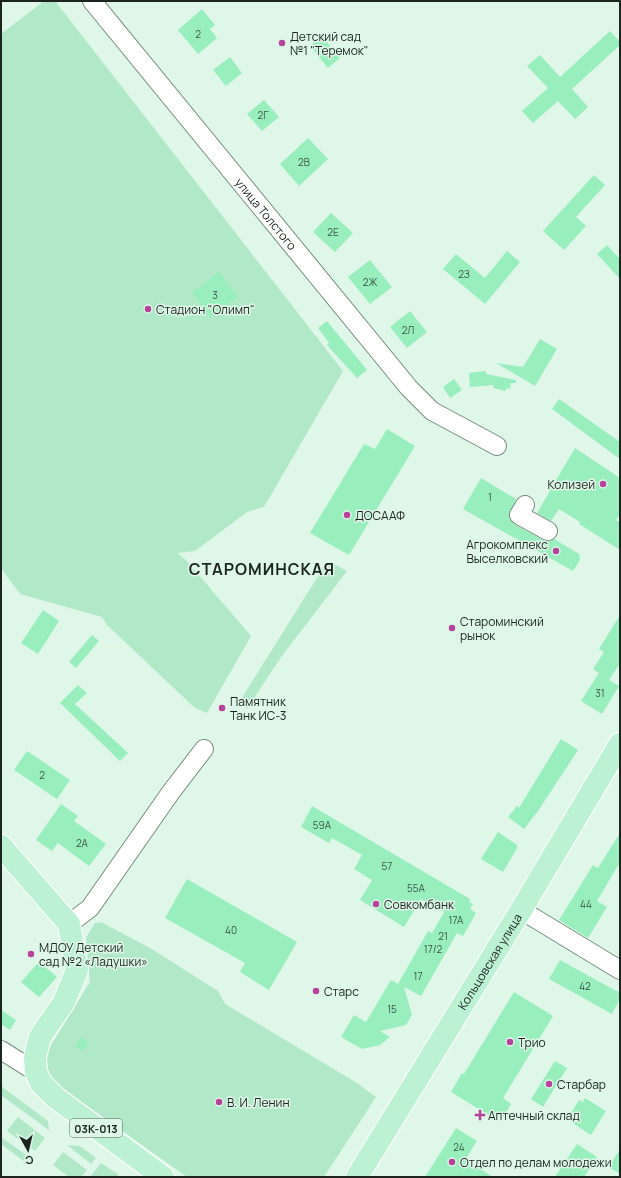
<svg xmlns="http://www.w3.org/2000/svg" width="621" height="1178" font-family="Manrope,sans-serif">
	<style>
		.green { fill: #b1e8c7 }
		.building { fill: #99eebe }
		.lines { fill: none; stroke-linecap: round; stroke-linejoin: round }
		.minor-casing { stroke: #778d7f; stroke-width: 20 }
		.major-casing { stroke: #fff; stroke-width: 24 }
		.minor { stroke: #fff; stroke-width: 18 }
		.major { stroke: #bcf1d3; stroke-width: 22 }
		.poi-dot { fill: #b6429a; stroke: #dff7e8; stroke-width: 1.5 }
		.labels { text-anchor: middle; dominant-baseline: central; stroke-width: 3; stroke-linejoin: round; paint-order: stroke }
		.number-label { font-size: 10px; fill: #3a5647 }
		.shield { fill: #dff7e8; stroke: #56635b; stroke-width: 1 }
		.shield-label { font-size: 11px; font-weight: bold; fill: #1b241f }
		.poi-label { font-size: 12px; fill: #1b241f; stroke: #dff7e8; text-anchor: start }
		.street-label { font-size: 12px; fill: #1b241f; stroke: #dff7e8 }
		.district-label { font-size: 16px; font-weight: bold; letter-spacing: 1px; fill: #1b241f; stroke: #dff7e8 }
	</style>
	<rect width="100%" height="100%" fill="#dff7e8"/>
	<g class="green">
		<path d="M 44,1 L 55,1 L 343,371 L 264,507 L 247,512 L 195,551 L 177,553 L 186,560 L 251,636 L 207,713 L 195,708 L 107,625 L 102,617 L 20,594 L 1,568 L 1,34 Z"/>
		<path d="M 334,564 L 347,571 L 281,657 L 247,709 L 238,704 L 325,565 Z"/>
		<path d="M 101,922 L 150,948 L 218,991 L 225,1004 L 357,1083 L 376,1097 L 324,1177 L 187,1177 L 56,1084 C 47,1072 45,1064 48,1050 L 90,982 L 86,938 L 95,923 Z"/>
		<path d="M 1,1086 L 48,1121 L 49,1130 L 1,1095 Z"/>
		<path d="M 18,1117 L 45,1138 L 35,1151 L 7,1131 Z"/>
		<path d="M 1,1137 L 29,1157 L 25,1162 L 1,1144 Z"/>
		<path d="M 67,1145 L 80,1146 L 96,1158 L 91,1164 Z"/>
		<path d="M 63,1152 L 87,1170 L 81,1177 L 69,1177 L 53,1165 Z"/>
		<path d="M 101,1163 L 119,1175 L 115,1177 L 90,1177 Z"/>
	</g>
	<g class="building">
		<path d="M 202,9 L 215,25 L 210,29 L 217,38 L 198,54 L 178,30 Z"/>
		<path d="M 610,31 L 620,42 L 620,45 L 572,89 L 588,107 L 575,119 L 558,101 L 533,123 L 522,111 L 548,88 L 527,66 L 540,55 L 560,77 Z"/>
		<path d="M 322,36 L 340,58 L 328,68 L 310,46 Z"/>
		<path d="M 230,57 L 242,73 L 226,86 L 213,70 Z"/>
		<path d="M 264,100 L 279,117 L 262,131 L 247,114 Z"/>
		<path d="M 308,138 L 328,159 L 299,186 L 280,164 Z"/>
		<path d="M 594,175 L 605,185 L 576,217 L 586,226 L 564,250 L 543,231 Z"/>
		<path d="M 331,213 L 353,233 L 335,252 L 313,232 Z"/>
		<path d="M 607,245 L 620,259 L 620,279 L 597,254 Z"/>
		<path d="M 507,251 L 520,262 L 485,304 L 443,269 L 456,254 L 485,278 Z"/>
		<path d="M 370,260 L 392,287 L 370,304 L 348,277 Z"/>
		<path d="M 219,272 L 238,297 L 210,317 L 192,293 Z"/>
		<path d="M 410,311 L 427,332 L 407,348 L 390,327 Z"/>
		<path d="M 327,321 L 367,370 L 357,378 L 327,345 L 329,343 L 318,328 Z"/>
		<path d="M 540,339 L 557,349 L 535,386 L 496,363 L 523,367 Z"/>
		<path d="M 486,371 L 486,374 L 516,380 L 516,383 L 511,383 L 510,389 L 506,388 L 506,391 L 493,388 L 494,385 L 470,387 L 469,373 Z"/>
		<path d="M 454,379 L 462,390 L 450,398 L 443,387 Z"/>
		<path d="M 559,399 L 620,442 L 620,459 L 552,409 Z"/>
		<path d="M 387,429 L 415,446 L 349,555 L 310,533 L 364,444 L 375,449 Z"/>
		<path d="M 575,448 L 620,478 L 620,514 L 616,520 L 620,523 L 620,550 L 579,524 L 580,522 L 559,509 L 551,521 L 537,513 Z"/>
		<path d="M 481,478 L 516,499 L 509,515 L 510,520 L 514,524 L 543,540 L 549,541 L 554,539 L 579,554 L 580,560 L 573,571 L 463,509 Z"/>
		<path d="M 43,610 L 59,621 L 38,654 L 21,643 Z"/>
		<path d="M 620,615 L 620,663 L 609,680 L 619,686 L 602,714 L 581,701 L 599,673 L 593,669 L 604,652 L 599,649 Z"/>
		<path d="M 92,635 L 99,641 L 76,668 L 69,662 Z"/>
		<path d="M 78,685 L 87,693 L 75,704 L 128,753 L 120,761 L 60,703 Z"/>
		<path d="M 561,739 L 578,750 L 538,811 L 524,829 L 508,817 L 517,806 L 519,808 Z"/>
		<path d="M 27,751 L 70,780 L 57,799 L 14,770 Z"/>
		<path d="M 61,804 L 78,816 L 74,821 L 106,844 L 89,866 L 58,843 L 52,851 L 36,840 Z"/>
		<path d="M 312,806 L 470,899 L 469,902 L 473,904 L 470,909 L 476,913 L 463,936 L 457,933 L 421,996 L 404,987 L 412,1015 L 406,1025 L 380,1031 L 390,1037 L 380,1045 L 362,1049 L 341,1037 L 354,1015 L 366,1022 L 391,980 L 398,984 L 428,931 L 432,933 L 444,912 L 421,899 L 404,927 L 360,900 L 372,880 L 354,869 L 362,855 L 332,838 L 329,843 L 301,827 Z"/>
		<path d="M 498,832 L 517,845 L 517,848 L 503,872 L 481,859 Z"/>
		<path d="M 620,833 L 620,862 L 597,901 L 607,907 L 588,938 L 559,920 L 593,865 L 598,868 Z"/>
		<path d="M 187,879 L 297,942 L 269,990 L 240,972 L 245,963 L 165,918 Z"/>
		<path d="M 560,960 L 620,993 L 620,999 L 612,1014 L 549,979 Z"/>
		<path d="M 39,962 L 57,977 L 39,997 L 21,982 Z"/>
		<path d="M 514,992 L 553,1016 L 503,1098 L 511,1104 L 500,1122 L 451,1092 L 462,1073 L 464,1074 Z"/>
		<path d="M 1,1010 L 16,1020 L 10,1030 L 1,1024 Z"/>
		<path d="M 81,1037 L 89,1043 L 83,1051 L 75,1046 Z"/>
		<path d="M 555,1061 L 567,1068 L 543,1107 L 531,1099 Z"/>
		<path d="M 585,1098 L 606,1111 L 591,1135 L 571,1122 L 574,1116 L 571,1113 L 579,1100 L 583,1102 Z"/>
		<path d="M 456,1128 L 477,1141 L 465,1160 L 493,1177 L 425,1177 Z"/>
		<path d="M 577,1144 L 597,1157 L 584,1177 L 555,1177 Z"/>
		<path d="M 620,1149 L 620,1174 L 609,1167 Z"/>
	</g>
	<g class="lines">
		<g class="minor-casing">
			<g id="minor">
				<path id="s1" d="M 92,1 L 409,388 L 432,411 L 497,446"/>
				<path d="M 525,505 L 519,515 L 548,531"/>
				<path d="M 521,910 L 620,970"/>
				<path d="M 69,924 L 90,908 L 171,792 L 204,749"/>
				<path d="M 1,1050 L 36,1072"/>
			</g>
		</g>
		<g class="major-casing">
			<g id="major">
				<path d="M 1,846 L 69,924 L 77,970 L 64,1002 L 40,1037 L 35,1057 L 36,1072 L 41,1083 L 56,1098 L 163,1177"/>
				<path id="s2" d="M 357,1177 L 521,910 L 620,744"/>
			</g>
		</g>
		<use href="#minor" class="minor"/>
		<use href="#major" class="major"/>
	</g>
	<g class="poi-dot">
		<circle cx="282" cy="43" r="4"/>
		<circle cx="148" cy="309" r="4"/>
		<circle cx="603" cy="484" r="4"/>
		<circle cx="347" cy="515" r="4"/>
		<circle cx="556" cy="551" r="4"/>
		<circle cx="452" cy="628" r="4"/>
		<circle cx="222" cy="708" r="4"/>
		<circle cx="376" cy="904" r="4"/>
		<circle cx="31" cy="954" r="4"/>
		<circle cx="316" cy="991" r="4"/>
		<circle cx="510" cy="1042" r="4"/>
		<circle cx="549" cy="1084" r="4"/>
		<circle cx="219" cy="1102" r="4"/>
		<path d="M478 1109h4v4h4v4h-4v4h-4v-4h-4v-4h4z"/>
		<circle cx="452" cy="1162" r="4"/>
	</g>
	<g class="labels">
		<g class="number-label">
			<text x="198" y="34">2</text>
			<text x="263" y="115">2Г</text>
			<text x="304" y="162">2В</text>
			<text x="333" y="232">2Е</text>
			<text x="464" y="274">2З</text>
			<text x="370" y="282">2Ж</text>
			<text x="215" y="295">3</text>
			<text x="408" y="330">2Л</text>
			<text x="490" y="497">1</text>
			<text x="600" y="693">31</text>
			<text x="42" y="775">2</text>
			<text x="322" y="825">59А</text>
			<text x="82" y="843">2А</text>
			<text x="387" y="866">57</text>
			<text x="416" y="888">55А</text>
			<text x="586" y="904">44</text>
			<text x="456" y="920">17А</text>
			<text x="231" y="930">40</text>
			<text x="443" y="936">21</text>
			<text x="433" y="949">17/2</text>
			<text x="418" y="976">17</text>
			<text x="585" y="986">42</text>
			<text x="392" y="1009">15</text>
			<text x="459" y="1147">24</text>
		</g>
		<rect class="shield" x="70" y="1119" width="52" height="18" rx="3"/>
		<g class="shield-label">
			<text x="96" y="1128">03К-013</text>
		</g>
		<g class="poi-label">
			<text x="290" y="36">Детский сад<tspan x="290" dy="14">№1 "Теремок"</tspan></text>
			<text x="156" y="309">Стадион "Олимп"</text>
			<text x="595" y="484" text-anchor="end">Колизей</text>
			<text x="355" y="515">ДОСААФ</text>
			<text x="548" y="544" text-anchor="end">Агрокомплекс<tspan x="548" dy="14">Выселковский</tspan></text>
			<text x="460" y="621">Староминский<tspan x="460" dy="14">рынок</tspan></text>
			<text x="230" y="701">Памятник<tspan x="230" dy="14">Танк ИС-3</tspan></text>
			<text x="384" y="904">Совкомбанк</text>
			<text x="39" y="947">МДОУ Детский<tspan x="39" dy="14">сад №2 «Ладушки»</tspan></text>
			<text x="324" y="991">Старс</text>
			<text x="518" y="1042">Трио</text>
			<text x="557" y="1084">Старбар</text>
			<text x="227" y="1102">В. И. Ленин</text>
			<text x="488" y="1115">Аптечный склад</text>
			<text x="460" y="1162">Отдел по делам молодежи</text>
		</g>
		<g class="street-label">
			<text stroke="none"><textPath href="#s1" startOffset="275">улица Толстого</textPath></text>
			<text stroke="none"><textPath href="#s2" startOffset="253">Кольцовская улица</textPath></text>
		</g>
		<g class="district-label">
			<text x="262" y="569">СТАРОМИНСКАЯ</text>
		</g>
	</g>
	<rect width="621" height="1178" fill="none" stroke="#1b241f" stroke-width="4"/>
	<g transform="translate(28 1150) rotate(172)" stroke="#dff7e8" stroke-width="3" paint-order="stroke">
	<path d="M0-3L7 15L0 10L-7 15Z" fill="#1b241f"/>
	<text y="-6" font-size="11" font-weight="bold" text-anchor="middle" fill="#1b241f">С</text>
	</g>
</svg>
